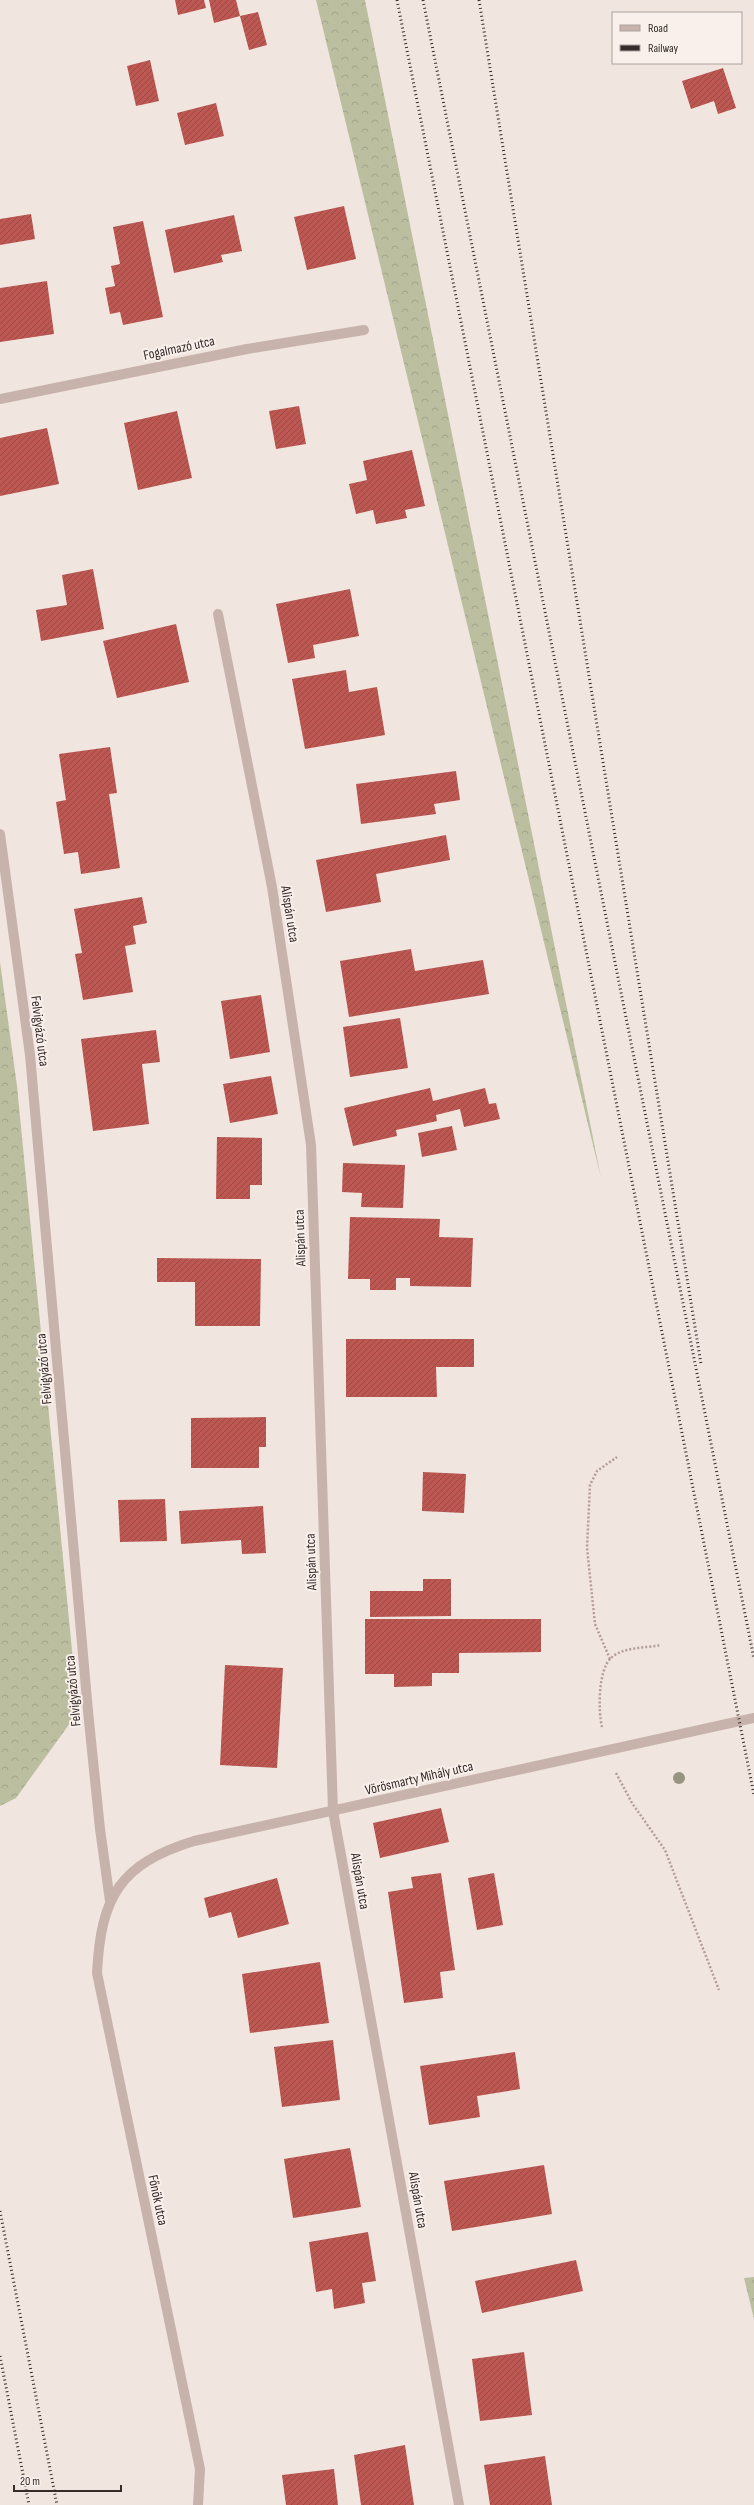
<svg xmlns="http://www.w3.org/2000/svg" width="754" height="2505" font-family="'Sofia Sans Condensed',sans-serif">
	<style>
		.forest { fill: url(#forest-crowns) }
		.building { fill: url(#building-hatch) }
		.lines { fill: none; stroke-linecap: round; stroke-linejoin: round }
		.path { stroke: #b49d96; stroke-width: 2.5; stroke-dasharray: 2 2; stroke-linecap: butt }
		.street { stroke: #c8b3ac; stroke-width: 10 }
		.rail { stroke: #372c2a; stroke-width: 3; stroke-dasharray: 1 3; stroke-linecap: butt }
		.tree { fill: #97957f }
		.labels { text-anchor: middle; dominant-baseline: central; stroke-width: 4; stroke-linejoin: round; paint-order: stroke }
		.street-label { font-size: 14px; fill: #372c2a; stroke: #f9f0ec }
	</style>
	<defs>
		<pattern id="forest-crowns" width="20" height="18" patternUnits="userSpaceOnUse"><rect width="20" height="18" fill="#bbbfa0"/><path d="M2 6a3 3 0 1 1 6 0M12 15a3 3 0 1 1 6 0" fill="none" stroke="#a1a48a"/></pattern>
		<pattern id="building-hatch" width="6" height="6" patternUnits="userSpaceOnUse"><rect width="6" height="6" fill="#bc5752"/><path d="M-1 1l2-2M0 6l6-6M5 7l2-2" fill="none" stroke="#9a4844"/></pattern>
	</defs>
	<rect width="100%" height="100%" fill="#f1e5df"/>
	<g class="forest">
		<path d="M 316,0 L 365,0 L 601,1178 L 333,70 Z"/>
		<path d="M 0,962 L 17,1086 L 78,1712 L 16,1798 L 0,1806 Z"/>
		<path d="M 754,2277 L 754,2319 L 744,2278 Z"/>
	</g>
	<g class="building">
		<path d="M 175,0 L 204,0 L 206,8 L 178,15 Z"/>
		<path d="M 209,0 L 236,0 L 240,16 L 214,23 Z"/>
		<path d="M 258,12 L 267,45 L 249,50 L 240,16 Z"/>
		<path d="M 150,60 L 159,101 L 136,106 L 127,66 Z"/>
		<path d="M 723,68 L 736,108 L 718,114 L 714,101 L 691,109 L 682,81 Z"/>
		<path d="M 216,103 L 224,136 L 185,145 L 177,113 Z"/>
		<path d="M 344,206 L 356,259 L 307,270 L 294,217 Z"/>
		<path d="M 31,214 L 35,239 L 0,245 L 0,219 Z"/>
		<path d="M 234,215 L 242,251 L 221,255 L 223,262 L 174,273 L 165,230 Z"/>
		<path d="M 143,221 L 163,317 L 123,325 L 120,312 L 110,314 L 105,288 L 115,286 L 111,266 L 120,264 L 113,227 Z"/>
		<path d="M 47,281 L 54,334 L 0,342 L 0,288 Z"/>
		<path d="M 299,406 L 306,444 L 276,449 L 269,411 Z"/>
		<path d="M 177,411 L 192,478 L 138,490 L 124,423 Z"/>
		<path d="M 47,428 L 59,484 L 0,496 L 0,438 Z"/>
		<path d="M 412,450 L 425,506 L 405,510 L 407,518 L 376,524 L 373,510 L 356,514 L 349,484 L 367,480 L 363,461 Z"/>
		<path d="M 93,569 L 104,629 L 41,641 L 36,610 L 67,605 L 62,575 Z"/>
		<path d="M 350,589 L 359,636 L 313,645 L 315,658 L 288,663 L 276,604 Z"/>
		<path d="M 176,624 L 189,682 L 117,698 L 103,641 Z"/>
		<path d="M 346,670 L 349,692 L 377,687 L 385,735 L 305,749 L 292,679 Z"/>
		<path d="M 110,747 L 117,793 L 109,794 L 120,868 L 81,874 L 78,852 L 64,854 L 56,802 L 66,800 L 59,754 Z"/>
		<path d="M 456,771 L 460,800 L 434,804 L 436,814 L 361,824 L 356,784 Z"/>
		<path d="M 446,835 L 450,860 L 376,874 L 381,902 L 326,912 L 316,860 Z"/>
		<path d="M 142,897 L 147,923 L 133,926 L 136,944 L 125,946 L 133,992 L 83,1000 L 75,954 L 82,953 L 74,909 Z"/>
		<path d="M 411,949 L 415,971 L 483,960 L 489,994 L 349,1017 L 340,961 Z"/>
		<path d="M 261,995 L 270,1052 L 230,1059 L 221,1001 Z"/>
		<path d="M 400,1018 L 408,1068 L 350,1077 L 343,1027 Z"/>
		<path d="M 156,1030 L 160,1062 L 142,1064 L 149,1124 L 93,1131 L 81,1039 Z"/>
		<path d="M 271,1076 L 278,1114 L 230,1123 L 223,1084 Z"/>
		<path d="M 430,1088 L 433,1101 L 485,1088 L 489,1104 L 496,1103 L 500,1119 L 464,1127 L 460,1109 L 436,1115 L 437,1121 L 396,1130 L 397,1136 L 353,1146 L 344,1108 Z"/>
		<path d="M 452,1126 L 457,1150 L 422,1157 L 418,1133 Z"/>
		<path d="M 217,1137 L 262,1138 L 262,1185 L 250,1185 L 250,1199 L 216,1199 Z"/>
		<path d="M 343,1163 L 405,1165 L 403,1208 L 361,1207 L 362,1193 L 342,1192 Z"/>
		<path d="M 350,1217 L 440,1219 L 439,1237 L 473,1238 L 471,1287 L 410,1286 L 410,1278 L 396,1278 L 396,1290 L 370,1290 L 370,1279 L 348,1279 Z"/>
		<path d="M 157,1258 L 261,1259 L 260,1326 L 195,1326 L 195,1282 L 157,1282 Z"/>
		<path d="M 346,1339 L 474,1339 L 474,1367 L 436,1367 L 437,1397 L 346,1397 Z"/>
		<path d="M 266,1417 L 266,1447 L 259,1447 L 259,1468 L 191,1468 L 191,1418 Z"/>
		<path d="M 423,1472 L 466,1474 L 464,1513 L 422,1511 Z"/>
		<path d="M 165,1499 L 167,1541 L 120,1542 L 118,1500 Z"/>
		<path d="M 263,1506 L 266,1553 L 242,1554 L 241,1540 L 181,1544 L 179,1511 Z"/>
		<path d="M 423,1579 L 451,1579 L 451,1616 L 370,1617 L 370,1591 L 423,1591 Z"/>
		<path d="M 365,1619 L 541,1619 L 541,1652 L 459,1653 L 459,1673 L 432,1673 L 432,1686 L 394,1687 L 394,1674 L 365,1674 Z"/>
		<path d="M 225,1665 L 283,1668 L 277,1768 L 220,1765 Z"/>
		<path d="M 441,1808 L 449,1842 L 380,1858 L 373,1823 Z"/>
		<path d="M 441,1873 L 455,1970 L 440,1972 L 443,1998 L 404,2003 L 388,1892 L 413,1888 L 411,1877 Z"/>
		<path d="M 494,1873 L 503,1925 L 477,1930 L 468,1878 Z"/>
		<path d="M 277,1878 L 289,1924 L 238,1938 L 231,1912 L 209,1918 L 204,1898 Z"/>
		<path d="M 320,1962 L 329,2023 L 250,2033 L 242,1974 Z"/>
		<path d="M 333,2040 L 340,2100 L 282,2107 L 274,2047 Z"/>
		<path d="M 515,2052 L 520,2089 L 477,2096 L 480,2117 L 429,2125 L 420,2066 Z"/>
		<path d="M 350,2148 L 361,2207 L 293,2218 L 284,2159 Z"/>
		<path d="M 544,2165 L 552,2214 L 452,2231 L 444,2181 Z"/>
		<path d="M 368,2232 L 376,2281 L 362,2283 L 365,2303 L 334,2309 L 332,2289 L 316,2292 L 309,2242 Z"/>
		<path d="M 576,2260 L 583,2291 L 482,2313 L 475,2281 Z"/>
		<path d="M 524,2352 L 532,2415 L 480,2421 L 472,2359 Z"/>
		<path d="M 405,2445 L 414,2505 L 361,2505 L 354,2455 Z"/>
		<path d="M 545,2456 L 552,2505 L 490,2505 L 484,2465 Z"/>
		<path d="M 334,2469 L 338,2505 L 286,2505 L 282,2475 Z"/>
	</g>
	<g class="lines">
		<g class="path">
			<path d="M 610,1659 L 595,1624 L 587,1548 L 590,1485 L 597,1471 L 617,1457"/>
			<path d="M 602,1727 C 598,1711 598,1670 611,1658 C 622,1647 646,1648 661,1645"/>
			<path d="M 616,1773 L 632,1803 L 665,1850 L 719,1990"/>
		</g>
		<g class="street">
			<path d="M 0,399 L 247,349 L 364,330"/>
			<path d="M 218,614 L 272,887 L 311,1145 L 333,1811 L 459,2505"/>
			<path d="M 0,834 L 30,1055 L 88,1711 L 100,1829 L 110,1901"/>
			<path d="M 198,2505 L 200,2469 L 97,1973 C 101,1896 120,1864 194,1841 L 754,1718"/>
		</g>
		<g class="rail">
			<path d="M 397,0 L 754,1795"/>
			<path d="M 423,0 L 754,1659"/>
			<path d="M 479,0 L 701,1364"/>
			<path d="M 0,2211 L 57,2505"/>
			<path d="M 0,2356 L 29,2505"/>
		</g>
	</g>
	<circle class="tree" cx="679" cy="1778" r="6"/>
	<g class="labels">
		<g class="street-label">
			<text transform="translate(179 348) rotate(-12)">Fogalmazó utca</text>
			<text transform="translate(290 914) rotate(81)">Alispán utca</text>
			<text transform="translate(40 1031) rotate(83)">Felvigyázó utca</text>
			<text transform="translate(300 1238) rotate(-92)">Alispán utca</text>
			<text transform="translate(44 1369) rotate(-95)">Felvigyázó utca</text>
			<text transform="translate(311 1562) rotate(-92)">Alispán utca</text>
			<text transform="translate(73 1691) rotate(-95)">Felvigyázó utca</text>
			<text transform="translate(419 1778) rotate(-13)">Vörösmarty Mihály utca</text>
			<text transform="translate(360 1881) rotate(80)">Alispán utca</text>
			<text transform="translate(158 2200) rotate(78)">Főnök utca</text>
			<text transform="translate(418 2200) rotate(80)">Alispán utca</text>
		</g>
	</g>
	<rect x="612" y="12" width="130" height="52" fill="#f9f0ec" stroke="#aba29e"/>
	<rect x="620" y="25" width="20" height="6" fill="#c8b3ac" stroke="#aba29e"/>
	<text x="648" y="32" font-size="12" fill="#372c2a">Road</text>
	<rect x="620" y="45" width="20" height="6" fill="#372c2a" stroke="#aba29e"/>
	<text x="648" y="52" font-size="12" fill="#372c2a">Railway</text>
	<path d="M14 2485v6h107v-6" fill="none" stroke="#372c2a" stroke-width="2"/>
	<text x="20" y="2485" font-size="12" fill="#372c2a" stroke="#f9f0ec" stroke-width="3" paint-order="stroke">20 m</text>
</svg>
